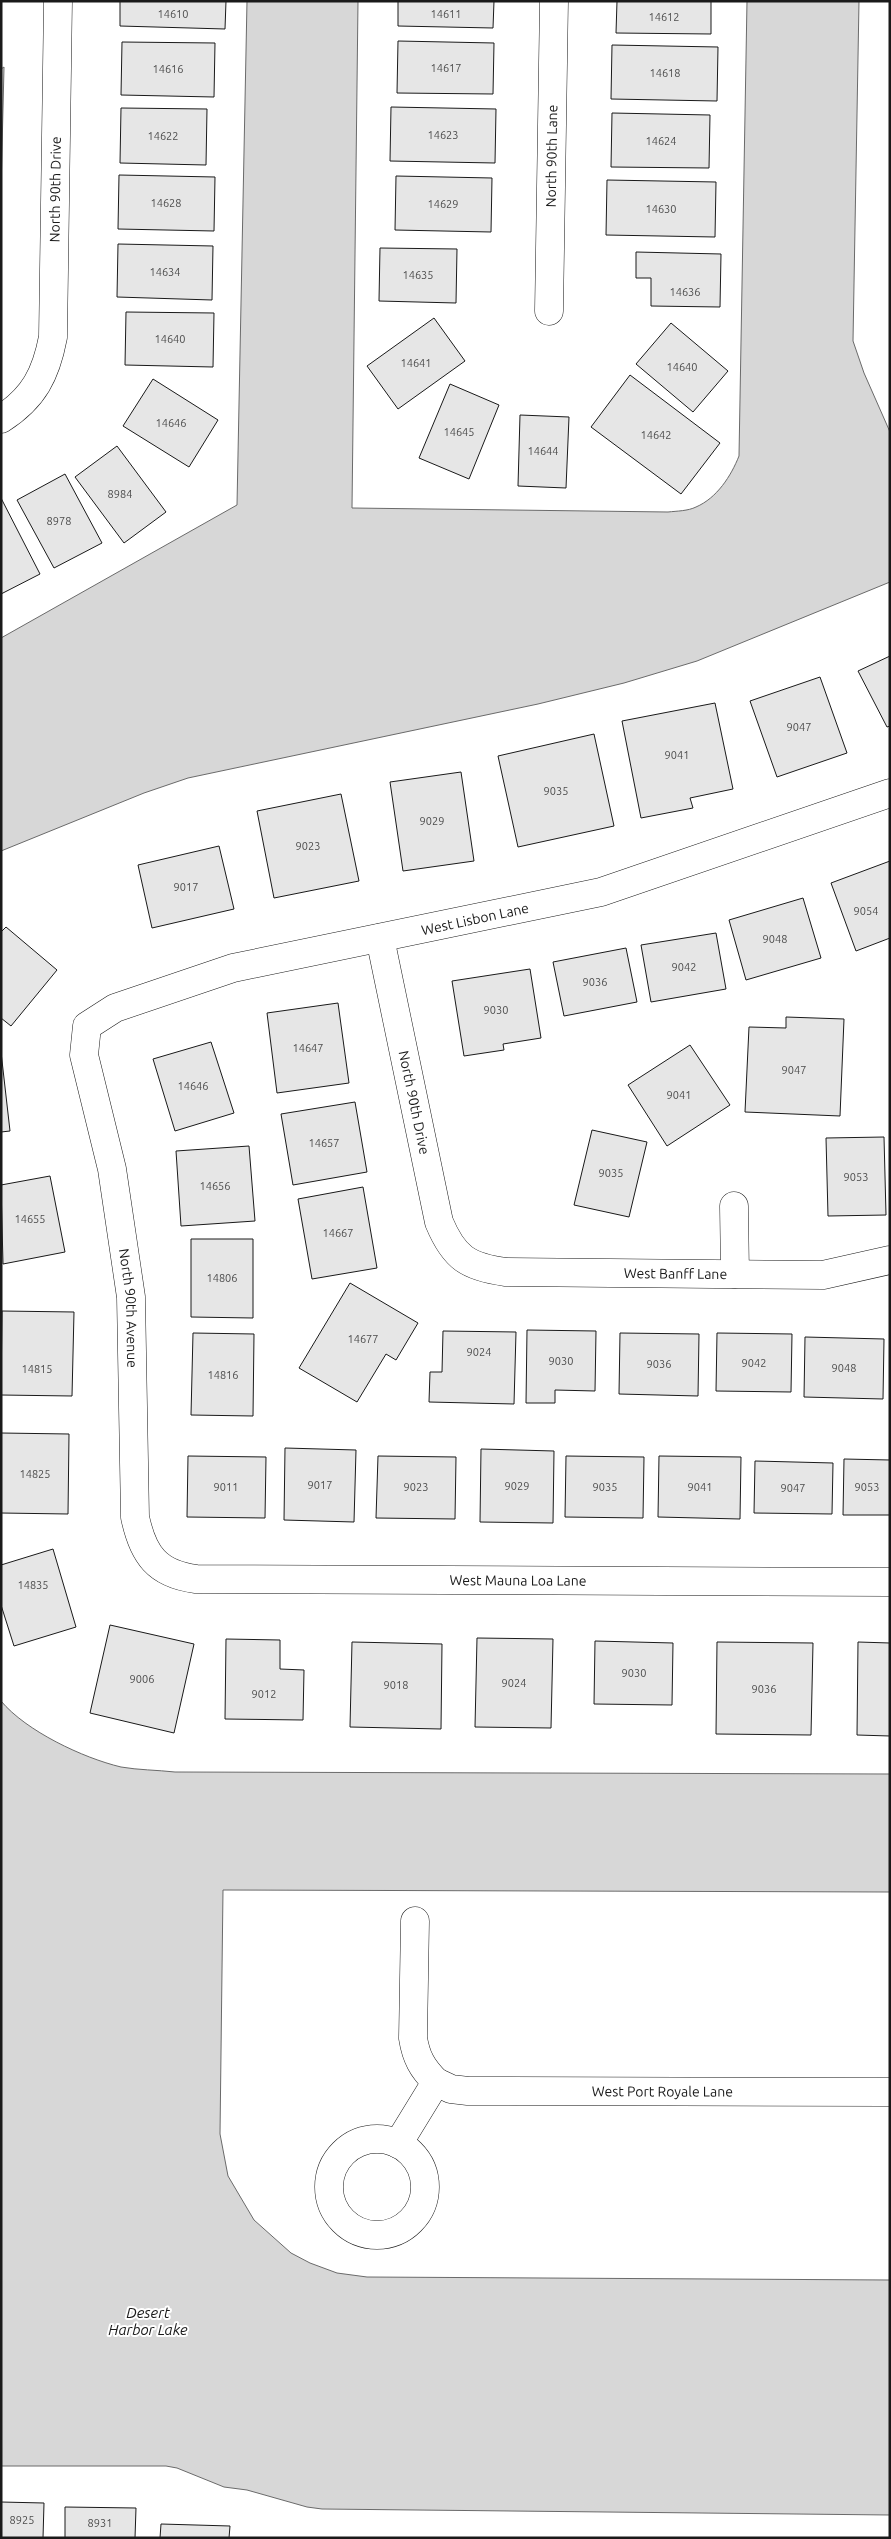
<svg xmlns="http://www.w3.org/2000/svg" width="891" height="2539" font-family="Ubuntu,sans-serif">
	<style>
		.water { fill: #d7d7d7; stroke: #6a6a6a }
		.building { fill: #e6e6e6; stroke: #1a1a1a }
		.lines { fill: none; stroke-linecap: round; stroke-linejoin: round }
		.minor-casing { stroke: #1a1a1a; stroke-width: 29 }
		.minor { stroke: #fff; stroke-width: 28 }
		.labels { text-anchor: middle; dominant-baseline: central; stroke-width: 4; stroke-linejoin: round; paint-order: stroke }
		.number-label { font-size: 11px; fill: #4d4d4d }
		.street-label { font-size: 14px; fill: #1a1a1a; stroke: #fff }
		.water-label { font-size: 15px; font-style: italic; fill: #1a1a1a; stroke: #fff }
	</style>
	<rect width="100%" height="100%" fill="#fff"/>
	<g class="water">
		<path d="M 247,1 L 358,1 L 352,508 L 668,512 C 677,511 688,511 696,507 C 717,498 731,476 739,456 L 747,1 L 859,1 L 853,341 L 864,373 L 890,432 L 890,582 L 697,661 L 624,683 L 538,704 L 188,778 L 144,793 L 1,851 L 1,638 L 237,505 Z"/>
		<path d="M 4,67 L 1,191 L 1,69 Z"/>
		<path d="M 1,1701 C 26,1731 83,1758 121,1767 C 138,1770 157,1770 175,1772 L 890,1774 L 890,1892 L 223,1890 L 220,2134 L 228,2176 L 254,2220 L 291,2253 L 310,2263 L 337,2273 L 367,2277 L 890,2280 L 890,2515 L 322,2509 L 307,2507 L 247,2490 L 224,2487 L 177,2468 L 166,2466 L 1,2466 Z"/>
	</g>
	<g class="building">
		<path d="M 120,1 L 226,1 L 225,29 L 120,26 Z"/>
		<path d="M 398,1 L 494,1 L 493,28 L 398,26 Z"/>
		<path d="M 617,1 L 711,1 L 711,34 L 616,33 Z"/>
		<path d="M 398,41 L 494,43 L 493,94 L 397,93 Z"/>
		<path d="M 122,42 L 215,43 L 214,97 L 121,95 Z"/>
		<path d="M 612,45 L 718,47 L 717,101 L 611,99 Z"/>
		<path d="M 391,107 L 496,109 L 495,163 L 390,161 Z"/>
		<path d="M 121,108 L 207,109 L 206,165 L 120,163 Z"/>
		<path d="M 612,113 L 710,115 L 709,168 L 611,167 Z"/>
		<path d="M 119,175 L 215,177 L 214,231 L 118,229 Z"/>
		<path d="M 396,176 L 492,178 L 491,232 L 395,230 Z"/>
		<path d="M 607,180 L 716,182 L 715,237 L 606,235 Z"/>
		<path d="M 118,244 L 213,246 L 212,300 L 117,297 Z"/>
		<path d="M 380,248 L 457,249 L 456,303 L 379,301 Z"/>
		<path d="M 636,252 L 721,254 L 720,307 L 651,306 L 651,278 L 636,278 Z"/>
		<path d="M 126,312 L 214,313 L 213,367 L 125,365 Z"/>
		<path d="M 434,318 L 465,361 L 398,409 L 367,366 Z"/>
		<path d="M 671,323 L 728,371 L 693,412 L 636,364 Z"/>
		<path d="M 630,375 L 720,443 L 681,494 L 591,427 Z"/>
		<path d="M 153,379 L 218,420 L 189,467 L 123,426 Z"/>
		<path d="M 450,384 L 499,405 L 469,479 L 419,458 Z"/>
		<path d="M 520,415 L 569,417 L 566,488 L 518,486 Z"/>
		<path d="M 117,446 L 166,512 L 124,543 L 75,477 Z"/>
		<path d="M 65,474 L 102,543 L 54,568 L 17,500 Z"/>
		<path d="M 1,498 L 40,574 L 1,594 Z"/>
		<path d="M 890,656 L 890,726 L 887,727 L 858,671 Z"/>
		<path d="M 820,677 L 847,753 L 777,777 L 750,701 Z"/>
		<path d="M 715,703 L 733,789 L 690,798 L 693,808 L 641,818 L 622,721 Z"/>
		<path d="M 594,734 L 614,826 L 518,847 L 498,756 Z"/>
		<path d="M 461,772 L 474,861 L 403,871 L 390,782 Z"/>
		<path d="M 341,794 L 359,881 L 274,898 L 257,811 Z"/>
		<path d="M 219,846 L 234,909 L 152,928 L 138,865 Z"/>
		<path d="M 890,861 L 890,938 L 856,951 L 831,883 Z"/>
		<path d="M 803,898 L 821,958 L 746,980 L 729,920 Z"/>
		<path d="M 6,927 L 57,970 L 11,1026 L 1,1018 L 1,932 Z"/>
		<path d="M 716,933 L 726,989 L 651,1002 L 641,945 Z"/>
		<path d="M 626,948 L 637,1002 L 564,1016 L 553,962 Z"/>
		<path d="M 530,969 L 541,1038 L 503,1044 L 504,1050 L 464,1056 L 452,981 Z"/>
		<path d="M 338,1003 L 349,1083 L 277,1093 L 267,1013 Z"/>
		<path d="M 786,1017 L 844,1019 L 840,1116 L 745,1112 L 749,1027 L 786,1028 Z"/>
		<path d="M 211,1042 L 234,1113 L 175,1131 L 153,1059 Z"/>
		<path d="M 690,1045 L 730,1105 L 667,1146 L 628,1085 Z"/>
		<path d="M 1,1052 L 10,1131 L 1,1132 Z"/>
		<path d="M 355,1102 L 367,1172 L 293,1185 L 281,1114 Z"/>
		<path d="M 592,1130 L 647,1142 L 629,1217 L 574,1205 Z"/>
		<path d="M 884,1137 L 886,1215 L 828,1216 L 826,1138 Z"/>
		<path d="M 249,1146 L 255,1221 L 181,1226 L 176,1151 Z"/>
		<path d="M 50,1176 L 65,1252 L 3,1264 L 1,1185 Z"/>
		<path d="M 363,1187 L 377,1268 L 312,1279 L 298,1199 Z"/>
		<path d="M 191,1239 L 253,1239 L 253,1318 L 191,1317 Z"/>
		<path d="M 350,1283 L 418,1323 L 396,1360 L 386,1354 L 357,1402 L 299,1368 Z"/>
		<path d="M 2,1311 L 74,1312 L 72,1396 L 1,1395 Z"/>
		<path d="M 527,1330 L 596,1331 L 595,1391 L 555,1390 L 555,1403 L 526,1403 Z"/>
		<path d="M 443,1331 L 516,1332 L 514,1404 L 429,1402 L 430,1372 L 442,1372 Z"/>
		<path d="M 193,1333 L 254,1334 L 253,1416 L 191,1415 Z"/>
		<path d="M 620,1333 L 699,1334 L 698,1396 L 619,1394 Z"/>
		<path d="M 717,1333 L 792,1334 L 791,1392 L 716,1391 Z"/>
		<path d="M 805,1337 L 884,1339 L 883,1399 L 804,1397 Z"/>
		<path d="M 1,1433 L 69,1434 L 68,1514 L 1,1513 Z"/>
		<path d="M 285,1448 L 356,1450 L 354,1522 L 284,1520 Z"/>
		<path d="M 481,1449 L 554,1451 L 553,1523 L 480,1522 Z"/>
		<path d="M 188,1456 L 266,1457 L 265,1518 L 187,1517 Z"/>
		<path d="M 378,1456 L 456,1457 L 455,1519 L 376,1518 Z"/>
		<path d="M 566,1456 L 644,1457 L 643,1518 L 565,1517 Z"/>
		<path d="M 659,1456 L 741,1457 L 740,1519 L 658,1517 Z"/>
		<path d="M 844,1459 L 890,1460 L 890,1515 L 843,1515 Z"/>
		<path d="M 755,1461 L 833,1463 L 832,1514 L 754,1513 Z"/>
		<path d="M 53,1549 L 76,1627 L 14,1646 L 1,1605 L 1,1565 Z"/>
		<path d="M 110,1625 L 194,1644 L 174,1733 L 90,1713 Z"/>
		<path d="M 477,1638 L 553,1639 L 551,1728 L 475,1727 Z"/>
		<path d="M 226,1639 L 280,1640 L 280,1669 L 304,1670 L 303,1720 L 225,1719 Z"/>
		<path d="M 595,1641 L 673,1643 L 672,1705 L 594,1704 Z"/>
		<path d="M 352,1642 L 442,1644 L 441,1729 L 350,1727 Z"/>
		<path d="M 717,1642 L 813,1643 L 811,1735 L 716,1734 Z"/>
		<path d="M 858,1642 L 890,1643 L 890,1736 L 857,1735 Z"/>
		<path d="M 1,2502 L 44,2503 L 43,2538 L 1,2538 Z"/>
		<path d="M 65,2507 L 136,2508 L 135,2538 L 65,2538 Z"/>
		<path d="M 161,2524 L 230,2526 L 229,2538 L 160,2538 Z"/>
	</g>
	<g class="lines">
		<g class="minor-casing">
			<g id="minor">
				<path id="s1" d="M 549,311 L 554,1"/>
				<path id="s2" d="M 1,419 C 34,398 46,374 53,337 L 58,1"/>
				<path id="s3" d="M 890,793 L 601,892 L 233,968 L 115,1008 L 87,1026 L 84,1055 L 112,1169 L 131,1297 L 135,1517 C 143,1555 157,1574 196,1579 L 890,1582"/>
				<path id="s4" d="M 380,938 L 439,1222 C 454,1258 468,1267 506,1272 L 823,1275 L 890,1260"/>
				<path d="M 734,1206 L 735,1274"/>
				<path id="s5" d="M 436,2082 L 451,2089 L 468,2091 L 890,2092"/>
				<circle cx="377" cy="2187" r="48"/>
				<path d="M 398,2144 L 436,2082 C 422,2068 416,2057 413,2038 L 415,1921"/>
			</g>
		</g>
		<use href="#minor" class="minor"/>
	</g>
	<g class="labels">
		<g class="number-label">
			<text x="173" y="14">14610</text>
			<text x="446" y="14">14611</text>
			<text x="664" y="17">14612</text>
			<text x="446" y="68">14617</text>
			<text x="168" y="69">14616</text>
			<text x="665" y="73">14618</text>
			<text x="443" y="135">14623</text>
			<text x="163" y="136">14622</text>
			<text x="661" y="141">14624</text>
			<text x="166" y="203">14628</text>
			<text x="443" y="204">14629</text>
			<text x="661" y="209">14630</text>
			<text x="165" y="272">14634</text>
			<text x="418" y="275">14635</text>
			<text x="685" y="292">14636</text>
			<text x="170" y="339">14640</text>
			<text x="416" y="363">14641</text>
			<text x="682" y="367">14640</text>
			<text x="171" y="423">14646</text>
			<text x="459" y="432">14645</text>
			<text x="656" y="435">14642</text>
			<text x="543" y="451">14644</text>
			<text x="120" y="494">8984</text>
			<text x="59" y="521">8978</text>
			<text x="799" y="727">9047</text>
			<text x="677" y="755">9041</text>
			<text x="556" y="791">9035</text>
			<text x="432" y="821">9029</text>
			<text x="308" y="846">9023</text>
			<text x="186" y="887">9017</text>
			<text x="866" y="911">9054</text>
			<text x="775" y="939">9048</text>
			<text x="684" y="967">9042</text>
			<text x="595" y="982">9036</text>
			<text x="496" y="1010">9030</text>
			<text x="308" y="1048">14647</text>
			<text x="794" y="1070">9047</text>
			<text x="193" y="1086">14646</text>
			<text x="679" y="1095">9041</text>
			<text x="324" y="1143">14657</text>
			<text x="611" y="1173">9035</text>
			<text x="856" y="1177">9053</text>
			<text x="215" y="1186">14656</text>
			<text x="30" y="1219">14655</text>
			<text x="338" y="1233">14667</text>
			<text x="222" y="1278">14806</text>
			<text x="363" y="1339">14677</text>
			<text x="479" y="1352">9024</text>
			<text x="561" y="1361">9030</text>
			<text x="754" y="1363">9042</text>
			<text x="659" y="1364">9036</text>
			<text x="844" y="1368">9048</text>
			<text x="37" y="1369">14815</text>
			<text x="223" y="1375">14816</text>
			<text x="35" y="1474">14825</text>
			<text x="320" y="1485">9017</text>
			<text x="517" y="1486">9029</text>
			<text x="226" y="1487">9011</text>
			<text x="416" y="1487">9023</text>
			<text x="605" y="1487">9035</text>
			<text x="700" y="1487">9041</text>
			<text x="867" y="1487">9053</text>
			<text x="793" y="1488">9047</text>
			<text x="33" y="1585">14835</text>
			<text x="634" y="1673">9030</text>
			<text x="142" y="1679">9006</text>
			<text x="514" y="1683">9024</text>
			<text x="396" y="1685">9018</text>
			<text x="764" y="1689">9036</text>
			<text x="264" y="1694">9012</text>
			<text x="22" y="2520">8925</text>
			<text x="100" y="2523">8931</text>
		</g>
		<g class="street-label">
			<text stroke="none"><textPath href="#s1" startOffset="155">North 90th Lane</textPath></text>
			<text stroke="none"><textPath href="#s2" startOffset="248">North 90th Drive</textPath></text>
			<text transform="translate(475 919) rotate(-12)">West Lisbon Lane</text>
			<text stroke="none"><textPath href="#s4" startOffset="168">North 90th Drive</textPath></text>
			<text stroke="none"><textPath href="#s4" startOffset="549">West Banff Lane</textPath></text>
			<text stroke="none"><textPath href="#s3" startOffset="1126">North 90th Avenue</textPath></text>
			<text stroke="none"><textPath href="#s3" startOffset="1752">West Mauna Loa Lane</textPath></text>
			<text stroke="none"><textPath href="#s5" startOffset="228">West Port Royale Lane</textPath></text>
		</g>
		<g class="water-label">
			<text x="148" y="2312">Desert<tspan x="148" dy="17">Harbor Lake</tspan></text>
		</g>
	</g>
	<rect width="891" height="2539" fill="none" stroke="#1a1a1a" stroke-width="5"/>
</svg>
